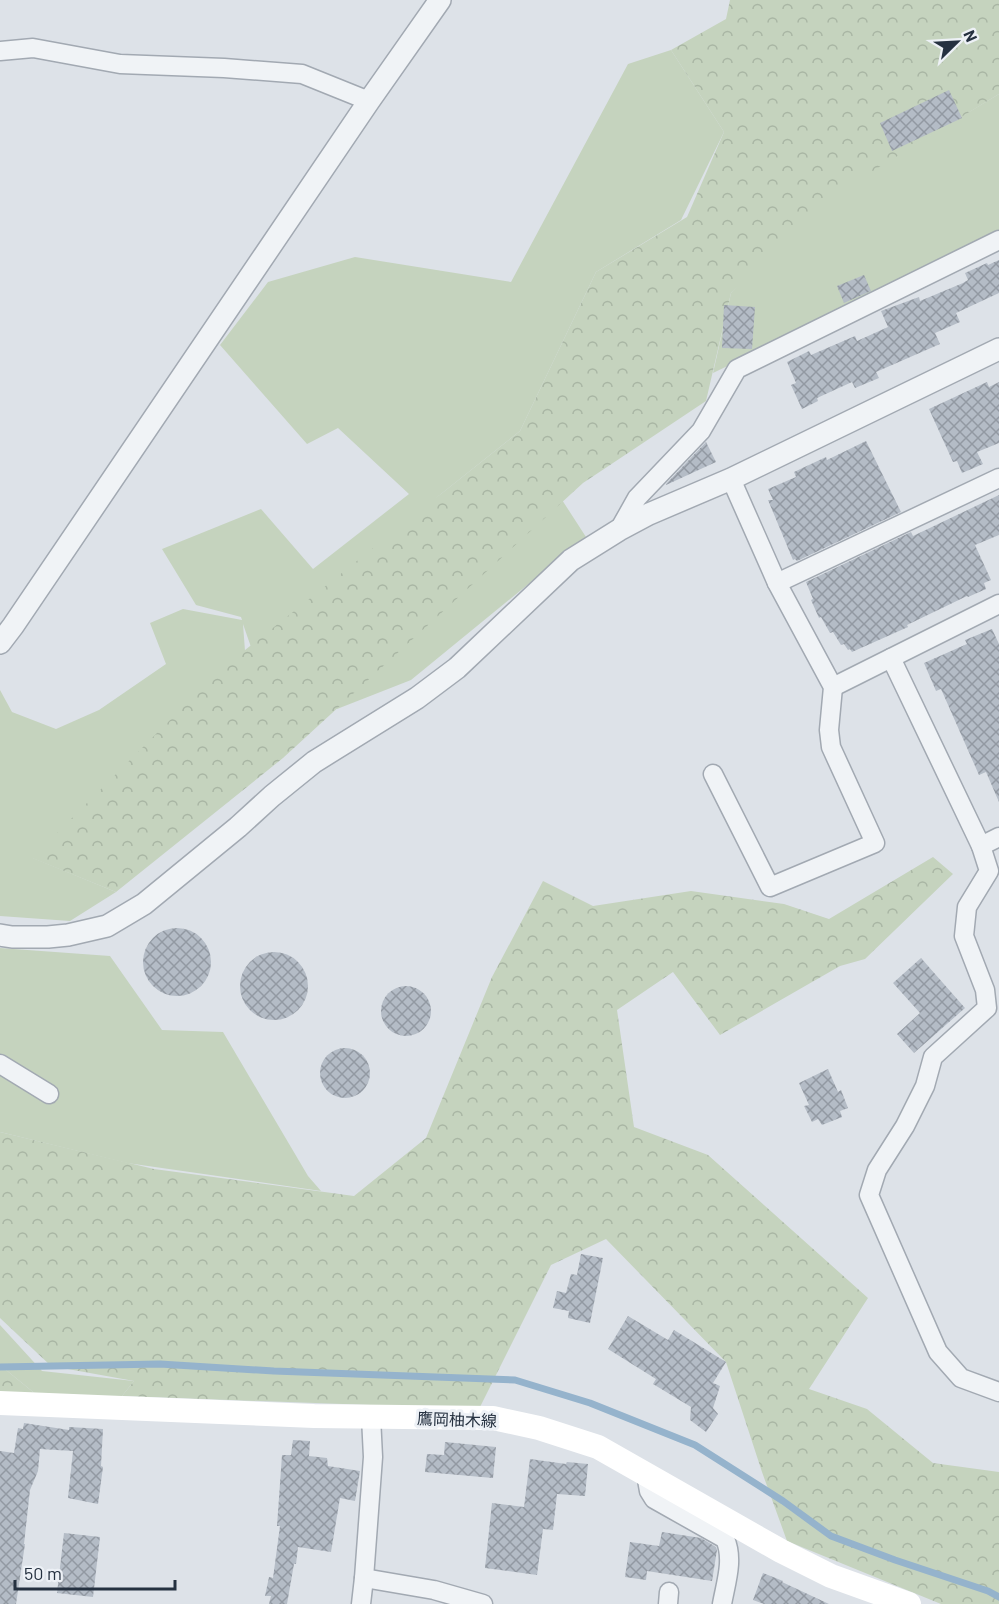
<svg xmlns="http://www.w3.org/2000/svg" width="999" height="1604" font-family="Barlow,'Noto Sans JP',sans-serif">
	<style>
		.grass { fill: #c5d3be }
		.forest { fill: url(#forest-crowns) }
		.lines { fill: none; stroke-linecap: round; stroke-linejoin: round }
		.stream { stroke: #95b3cc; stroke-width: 7 }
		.building { fill: url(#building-cross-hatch) }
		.minor-casing { stroke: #a2a9b2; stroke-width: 21 }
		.tertiary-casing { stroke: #a2a9b2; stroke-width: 24 }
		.minor { stroke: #f0f3f6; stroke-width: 18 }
		.tertiary { stroke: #f0f3f6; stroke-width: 21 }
		.secondary { stroke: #fff; stroke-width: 24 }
		.labels { text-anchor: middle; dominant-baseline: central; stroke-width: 6; stroke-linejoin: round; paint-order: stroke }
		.street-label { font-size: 16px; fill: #253140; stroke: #edf1f6 }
	</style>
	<defs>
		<pattern id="forest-crowns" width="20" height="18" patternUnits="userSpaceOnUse" patternTransform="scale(1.5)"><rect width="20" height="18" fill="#c5d3be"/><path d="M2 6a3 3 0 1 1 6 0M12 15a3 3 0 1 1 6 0" fill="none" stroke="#a9b6a4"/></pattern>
		<pattern id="building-cross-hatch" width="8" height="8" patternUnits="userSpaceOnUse" patternTransform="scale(1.5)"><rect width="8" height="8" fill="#b4bcc6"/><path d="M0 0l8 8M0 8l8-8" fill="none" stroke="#9299a2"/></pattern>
	</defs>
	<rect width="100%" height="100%" fill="#dde2e8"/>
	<g class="grass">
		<path d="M 671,50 L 724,132 L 681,220 L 596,272 L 520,431 L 436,498 L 522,438 L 586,537 L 411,680 L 337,709 L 267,693 L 243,624 L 245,651 L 33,858 L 116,892 L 70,921 L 0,916 L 0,690 L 12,712 L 56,729 L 99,710 L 166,664 L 150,623 L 183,609 L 242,620 L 241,617 L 196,605 L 162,549 L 261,509 L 313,569 L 409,494 L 338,428 L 307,444 L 220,345 L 268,282 L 355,257 L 511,282 L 628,64 Z"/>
		<path d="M 999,94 L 999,234 L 713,373 L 731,293 L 801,213 Z"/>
		<path d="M 0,948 L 110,956 L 162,1030 L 223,1032 L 308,1176 L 321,1191 L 127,1163 L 0,1132 Z"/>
		<path d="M 0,1325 L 42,1371 L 134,1381 L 122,1396 L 38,1396 L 0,1365 Z"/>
	</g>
	<g class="forest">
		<path d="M 730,0 L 999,0 L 999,94 L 822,202 L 731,293 L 706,401 L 583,483 L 283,758 L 116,892 L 32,858 L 220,670 L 520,431 L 596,272 L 687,217 L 724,132 L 671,50 L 726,19 Z"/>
		<path d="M 933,857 L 953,874 L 865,959 L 840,966 L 720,1035 L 673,972 L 617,1010 L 634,1127 L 708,1155 L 868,1298 L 809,1389 L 867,1409 L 933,1463 L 999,1472 L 999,1604 L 941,1604 L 787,1541 L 762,1472 L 726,1362 L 606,1239 L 551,1265 L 479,1409 L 122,1396 L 134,1381 L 51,1366 L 0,1318 L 0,1132 L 154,1169 L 354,1196 L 426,1138 L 492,977 L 543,881 L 593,906 L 691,891 L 784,904 L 829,919 Z"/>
		<path d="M 0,1365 L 38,1396 L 0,1393 Z"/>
	</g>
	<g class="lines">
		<path class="stream" d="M 0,1367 L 160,1364 L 274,1371 L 515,1380 L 590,1403 L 695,1445 L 783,1501 L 831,1536 L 895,1560 L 988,1591 L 999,1597"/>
	</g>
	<g class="building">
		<path d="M 949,90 L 962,118 L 892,151 L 880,123 Z"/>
		<path d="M 999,260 L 999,293 L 956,313 L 960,322 L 935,333 L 940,344 L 876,372 L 879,378 L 855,388 L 852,382 L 817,398 L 818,401 L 802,409 L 791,385 L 796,383 L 787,362 L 809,351 L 811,355 L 855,336 L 857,341 L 888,327 L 881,311 L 919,297 L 920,301 L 963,283 L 968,280 L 965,273 L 987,263 L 988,265 Z"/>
		<path d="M 864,275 L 871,291 L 844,303 L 837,286 Z"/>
		<path d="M 724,305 L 755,307 L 752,349 L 722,348 Z"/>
		<path d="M 987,382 L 989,387 L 999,382 L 999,443 L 977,452 L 983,464 L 962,473 L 957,461 L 953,462 L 929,409 Z"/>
		<path d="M 866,441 L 901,512 L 797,561 L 795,559 L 793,560 L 768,500 L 773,500 L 768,489 L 796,477 L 794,472 L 826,457 L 827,460 Z"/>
		<path d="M 706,442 L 716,462 L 666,485 L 666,484 Z"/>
		<path d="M 999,495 L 999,535 L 975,545 L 991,580 L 984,583 L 986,589 L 968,597 L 967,596 L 907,625 L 908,627 L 852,652 L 850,649 L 848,650 L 844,644 L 841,645 L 833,632 L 830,633 L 821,617 L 819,618 L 811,600 L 813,599 L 806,582 L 911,532 L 913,536 Z"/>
		<path d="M 992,629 L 999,644 L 999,802 L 986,772 L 979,775 L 941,689 L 936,691 L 924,663 L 967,644 L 965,640 Z"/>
		<circle cx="177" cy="962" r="34"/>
		<circle cx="274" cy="986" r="34"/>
		<path d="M 921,958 L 965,1008 L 914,1053 L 897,1034 L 920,1013 L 893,983 Z"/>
		<circle cx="406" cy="1011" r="25"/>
		<circle cx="345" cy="1073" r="25"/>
		<path d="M 828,1069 L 838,1092 L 841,1090 L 848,1108 L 840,1111 L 842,1117 L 822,1125 L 818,1119 L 812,1122 L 804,1106 L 809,1105 L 799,1083 Z"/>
		<path d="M 581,1254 L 603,1258 L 590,1323 L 568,1318 L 569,1311 L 553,1308 L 557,1291 L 566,1293 L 571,1274 L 577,1275 Z"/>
		<path d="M 628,1316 L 668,1340 L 674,1330 L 726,1362 L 713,1383 L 720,1386 L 713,1408 L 718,1414 L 706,1432 L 690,1420 L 691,1407 L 653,1384 L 656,1379 L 608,1349 Z"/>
		<path d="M 24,1423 L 69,1430 L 69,1427 L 103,1429 L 101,1466 L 103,1467 L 98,1504 L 68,1498 L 73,1451 L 40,1449 L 38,1471 L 30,1490 L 24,1544 L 25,1544 L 16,1604 L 0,1604 L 0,1451 L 14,1453 L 18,1428 L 23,1429 Z"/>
		<path d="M 293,1440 L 310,1441 L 309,1456 L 327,1458 L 328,1466 L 360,1471 L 355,1501 L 340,1498 L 331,1552 L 298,1547 L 296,1564 L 294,1564 L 287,1604 L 269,1604 L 271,1596 L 265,1596 L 269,1577 L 273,1578 L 280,1526 L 277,1526 L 282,1455 L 291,1455 Z"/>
		<path d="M 445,1442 L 496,1447 L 493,1478 L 425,1472 L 427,1454 L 444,1455 Z"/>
		<path d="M 530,1459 L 566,1464 L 567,1462 L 588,1464 L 585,1496 L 557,1494 L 553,1530 L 543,1529 L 537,1575 L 485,1568 L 492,1503 L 524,1507 Z"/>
		<path d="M 662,1532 L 701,1538 L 716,1547 L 717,1550 L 712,1581 L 647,1571 L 646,1580 L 625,1577 L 630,1542 L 659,1546 Z"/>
		<path d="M 64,1533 L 100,1537 L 93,1597 L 57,1593 Z"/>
		<path d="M 763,1573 L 783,1581 L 782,1582 L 829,1604 L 764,1604 L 753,1600 Z"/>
	</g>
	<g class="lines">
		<g class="minor-casing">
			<g id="minor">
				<path d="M 0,51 L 33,48 L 120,64 L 224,68 L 302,74 L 369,101"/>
				<path d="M 619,530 L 637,498 L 701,431 L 737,369 L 999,240"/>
				<path d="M 777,583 L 999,478"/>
				<path d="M 891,658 L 981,846 L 989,871 L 967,907 L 964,936 L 985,990 L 987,1008 L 933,1057 L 925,1086 L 905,1126 L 877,1170 L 869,1195 L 938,1352 L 961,1378 L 999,1392"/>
				<path d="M 833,687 L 999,604"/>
				<path d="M 713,774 L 770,887 L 875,843 L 831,747 L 829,730 L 833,687 L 777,583 L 731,479"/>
				<path d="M 981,846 L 999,837"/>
				<path d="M 0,1064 L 49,1094"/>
				<path d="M 646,1474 L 649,1491 L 654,1499 L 725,1539 C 734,1559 726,1582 722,1604"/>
				<path d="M 364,1578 L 434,1590 L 483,1604"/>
				<path d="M 361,1604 L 364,1578 L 373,1457 L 371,1417"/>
				<path d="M 668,1604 L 669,1592"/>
			</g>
		</g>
		<g class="tertiary-casing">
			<g id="tertiary">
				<path d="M 0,643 L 13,626 L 369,101 L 440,0"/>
				<path d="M 0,935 L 12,937 L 48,937 L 68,935 L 107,926 L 144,904 L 238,827 L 272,796 L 314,762 L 417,698 L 457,668 L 571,560 L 619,530 L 649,514 L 731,479 L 999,349"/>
			</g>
		</g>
		<use href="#minor" class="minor"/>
		<use href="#tertiary" class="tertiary"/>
		<path class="secondary" d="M 0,1403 L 314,1416 L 493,1418 L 539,1428 L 598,1447 L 781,1551 L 831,1576 L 909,1604"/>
	</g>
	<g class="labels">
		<g class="street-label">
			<text transform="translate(457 1419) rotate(2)">鷹岡柚木線</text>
		</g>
	</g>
	<g transform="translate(957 42) rotate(66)" stroke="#edf1f6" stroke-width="4.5" paint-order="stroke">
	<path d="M0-4.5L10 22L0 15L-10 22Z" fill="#253140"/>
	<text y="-9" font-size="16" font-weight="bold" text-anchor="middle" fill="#253140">N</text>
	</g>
	<path d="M15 1580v9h160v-9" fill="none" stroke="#253140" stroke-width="3"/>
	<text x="24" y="1580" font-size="18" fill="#253140" stroke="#edf1f6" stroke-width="4.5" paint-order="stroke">50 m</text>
</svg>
